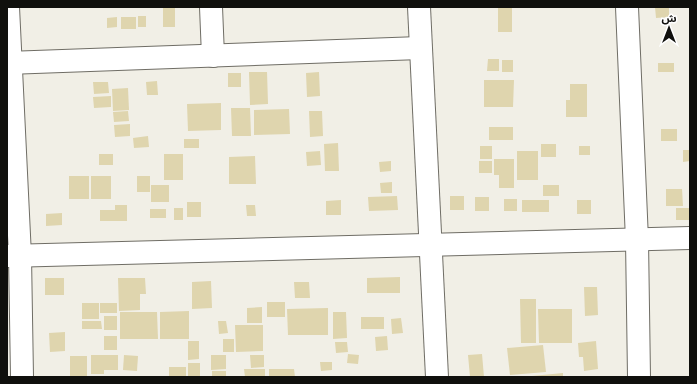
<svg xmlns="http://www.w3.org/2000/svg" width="697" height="384" font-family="Lato,'Noto Sans Arabic',sans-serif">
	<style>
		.building { fill: #dfd5ae }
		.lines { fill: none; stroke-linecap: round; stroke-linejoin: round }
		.minor-casing { stroke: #6f6d65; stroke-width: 24 }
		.minor { stroke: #fff; stroke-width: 22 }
	</style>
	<rect width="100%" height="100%" fill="#f1efe6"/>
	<g class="building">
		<rect x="163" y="7" width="12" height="20"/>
		<rect x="498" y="7" width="14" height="25"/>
		<path d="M 655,7 L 669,7 L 669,17 L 656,18 Z"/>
		<rect x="138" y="16" width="8" height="11"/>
		<path d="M 117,17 L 117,27 L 107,28 L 107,18 Z"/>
		<rect x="121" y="17" width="15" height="12"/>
		<path d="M 488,59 L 499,59 L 499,71 L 487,71 Z"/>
		<rect x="502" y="60" width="11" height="12"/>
		<rect x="658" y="63" width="16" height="9"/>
		<path d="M 249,72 L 267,72 L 268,104 L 250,105 Z"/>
		<path d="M 319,72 L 320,96 L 307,97 L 306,73 Z"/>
		<rect x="228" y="73" width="13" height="14"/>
		<path d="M 484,80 L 514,80 L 513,107 L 484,107 Z"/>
		<path d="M 157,81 L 158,95 L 147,95 L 146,82 Z"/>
		<path d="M 93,82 L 108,82 L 109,93 L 94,94 Z"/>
		<path d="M 570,84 L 587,84 L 587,117 L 566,117 L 566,100 L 570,100 Z"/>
		<path d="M 128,88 L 129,110 L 113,111 L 112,89 Z"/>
		<path d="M 111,96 L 111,107 L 94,108 L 93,97 Z"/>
		<path d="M 221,103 L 221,130 L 188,131 L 187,104 Z"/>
		<path d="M 231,108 L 250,108 L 251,136 L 232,136 Z"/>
		<path d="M 289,109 L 290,134 L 254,135 L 254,110 Z"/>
		<path d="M 128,111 L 129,121 L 114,122 L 113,112 Z"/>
		<path d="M 309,111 L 322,111 L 323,136 L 310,137 Z"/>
		<path d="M 130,124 L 130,136 L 115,137 L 114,125 Z"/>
		<rect x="489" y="127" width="24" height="13"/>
		<rect x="661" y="129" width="16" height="12"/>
		<path d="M 148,136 L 149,147 L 134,148 L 133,138 Z"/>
		<rect x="184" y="139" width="15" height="9"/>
		<path d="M 338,143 L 339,171 L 325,171 L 324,144 Z"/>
		<rect x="541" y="144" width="15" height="13"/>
		<rect x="480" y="146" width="12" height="13"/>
		<rect x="579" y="146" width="11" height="9"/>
		<path d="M 683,150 L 690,150 L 690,161 L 683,162 Z"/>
		<path d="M 320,151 L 321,165 L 307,166 L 306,152 Z"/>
		<rect x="517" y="151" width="21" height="29"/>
		<rect x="99" y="154" width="14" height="11"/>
		<rect x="164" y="154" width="19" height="26"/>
		<path d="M 255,156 L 256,184 L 229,184 L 229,157 Z"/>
		<path d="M 494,159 L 514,159 L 514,188 L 499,188 L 499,175 L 494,175 Z"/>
		<path d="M 391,161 L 391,171 L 380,172 L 379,162 Z"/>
		<rect x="479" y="161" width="13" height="12"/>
		<rect x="69" y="176" width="20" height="23"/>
		<rect x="91" y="176" width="20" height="23"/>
		<rect x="137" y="176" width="13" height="16"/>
		<path d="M 392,182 L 392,193 L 381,193 L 380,183 Z"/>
		<rect x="151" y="185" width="18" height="17"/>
		<rect x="543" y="185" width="16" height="11"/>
		<path d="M 666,189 L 682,189 L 683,206 L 666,206 Z"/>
		<path d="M 397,196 L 398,210 L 369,211 L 368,197 Z"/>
		<rect x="450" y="196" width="14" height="14"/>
		<rect x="475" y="197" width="14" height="14"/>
		<rect x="504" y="199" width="13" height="12"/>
		<path d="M 341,200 L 341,215 L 326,215 L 326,201 Z"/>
		<rect x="522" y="200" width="27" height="12"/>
		<rect x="577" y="200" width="14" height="14"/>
		<rect x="187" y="202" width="14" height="15"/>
		<path d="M 115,205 L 127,205 L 127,221 L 100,221 L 100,210 L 115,210 Z"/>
		<path d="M 246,205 L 255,205 L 256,216 L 247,216 Z"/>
		<rect x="174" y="208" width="9" height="12"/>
		<rect x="676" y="208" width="14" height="12"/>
		<rect x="150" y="209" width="16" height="9"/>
		<path d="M 62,213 L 62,225 L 46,226 L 46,214 Z"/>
		<path d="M 400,277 L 400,293 L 367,293 L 367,278 Z"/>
		<rect x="45" y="278" width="19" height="17"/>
		<path d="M 118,278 L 145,278 L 146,294 L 140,294 L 140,310 L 119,311 Z"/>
		<path d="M 211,281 L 212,308 L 192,309 L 192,282 Z"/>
		<path d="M 294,282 L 309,282 L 310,298 L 295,298 Z"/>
		<path d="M 584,287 L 597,287 L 598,315 L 585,316 Z"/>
		<path d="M 520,299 L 536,299 L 536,343 L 521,343 Z"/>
		<rect x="267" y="302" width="18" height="15"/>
		<rect x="82" y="303" width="17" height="16"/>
		<rect x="100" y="303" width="17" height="10"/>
		<path d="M 262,307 L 262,323 L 247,323 L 247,308 Z"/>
		<path d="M 328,308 L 328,335 L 288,335 L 287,309 Z"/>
		<path d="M 538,309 L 572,309 L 572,343 L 539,343 Z"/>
		<path d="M 189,311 L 189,339 L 160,339 L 160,312 Z"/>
		<path d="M 120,312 L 157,312 L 158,339 L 120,339 Z"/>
		<path d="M 333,312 L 346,312 L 347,338 L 333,339 Z"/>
		<rect x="104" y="316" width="13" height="14"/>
		<rect x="361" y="317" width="23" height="12"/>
		<path d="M 401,318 L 403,333 L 392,334 L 391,319 Z"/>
		<path d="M 82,321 L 101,321 L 102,329 L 82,329 Z"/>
		<path d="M 218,321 L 226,321 L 228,333 L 219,334 Z"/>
		<path d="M 235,325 L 263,325 L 263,351 L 236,352 Z"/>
		<path d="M 65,332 L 65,351 L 50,352 L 49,333 Z"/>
		<rect x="104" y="336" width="13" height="14"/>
		<path d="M 387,336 L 388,350 L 376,351 L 375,337 Z"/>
		<rect x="223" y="339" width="11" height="13"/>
		<path d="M 188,341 L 199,341 L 199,359 L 188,360 Z"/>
		<path d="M 596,341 L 598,369 L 584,371 L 583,357 L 579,357 L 578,343 Z"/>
		<path d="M 335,342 L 347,342 L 348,352 L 336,353 Z"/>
		<path d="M 543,345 L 546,372 L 510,375 L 507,348 Z"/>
		<path d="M 348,354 L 359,355 L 358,364 L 347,363 Z"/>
		<path d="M 482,354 L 484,377 L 470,377 L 468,355 Z"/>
		<path d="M 91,355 L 118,355 L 118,370 L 104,370 L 104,374 L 91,374 Z"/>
		<path d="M 124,355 L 138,356 L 137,371 L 123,370 Z"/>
		<path d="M 211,355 L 226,355 L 226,369 L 211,370 Z"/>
		<path d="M 250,355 L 264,355 L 264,367 L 251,368 Z"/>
		<rect x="70" y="356" width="17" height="21"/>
		<path d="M 320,362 L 332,362 L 332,370 L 321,371 Z"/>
		<rect x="188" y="363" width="12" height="14"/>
		<rect x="169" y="367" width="17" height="10"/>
		<path d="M 244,369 L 265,369 L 265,377 L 245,377 Z"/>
		<path d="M 269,369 L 294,369 L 295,377 L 269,377 Z"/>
		<rect x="212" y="371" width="14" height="6"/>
		<path d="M 563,373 L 563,377 L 532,377 L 532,376 Z"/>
	</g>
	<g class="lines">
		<g class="minor-casing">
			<g id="minor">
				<path d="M 8,7 L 20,256 L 22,377"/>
				<path d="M 211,7 L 213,56"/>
				<path d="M 419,7 L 437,377"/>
				<path d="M 627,7 L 637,240 L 639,377"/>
				<path d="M 7,63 L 420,48"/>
				<path d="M 7,256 L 690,238"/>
			</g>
		</g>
		<use href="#minor" class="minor"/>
	</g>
	<rect width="697" height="384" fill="none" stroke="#10100d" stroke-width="16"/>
	<g transform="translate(669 28)" stroke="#ffffff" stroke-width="3" paint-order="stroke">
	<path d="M0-3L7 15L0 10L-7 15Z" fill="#10100d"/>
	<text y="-6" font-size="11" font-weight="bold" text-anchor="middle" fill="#10100d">ش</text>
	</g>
</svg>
